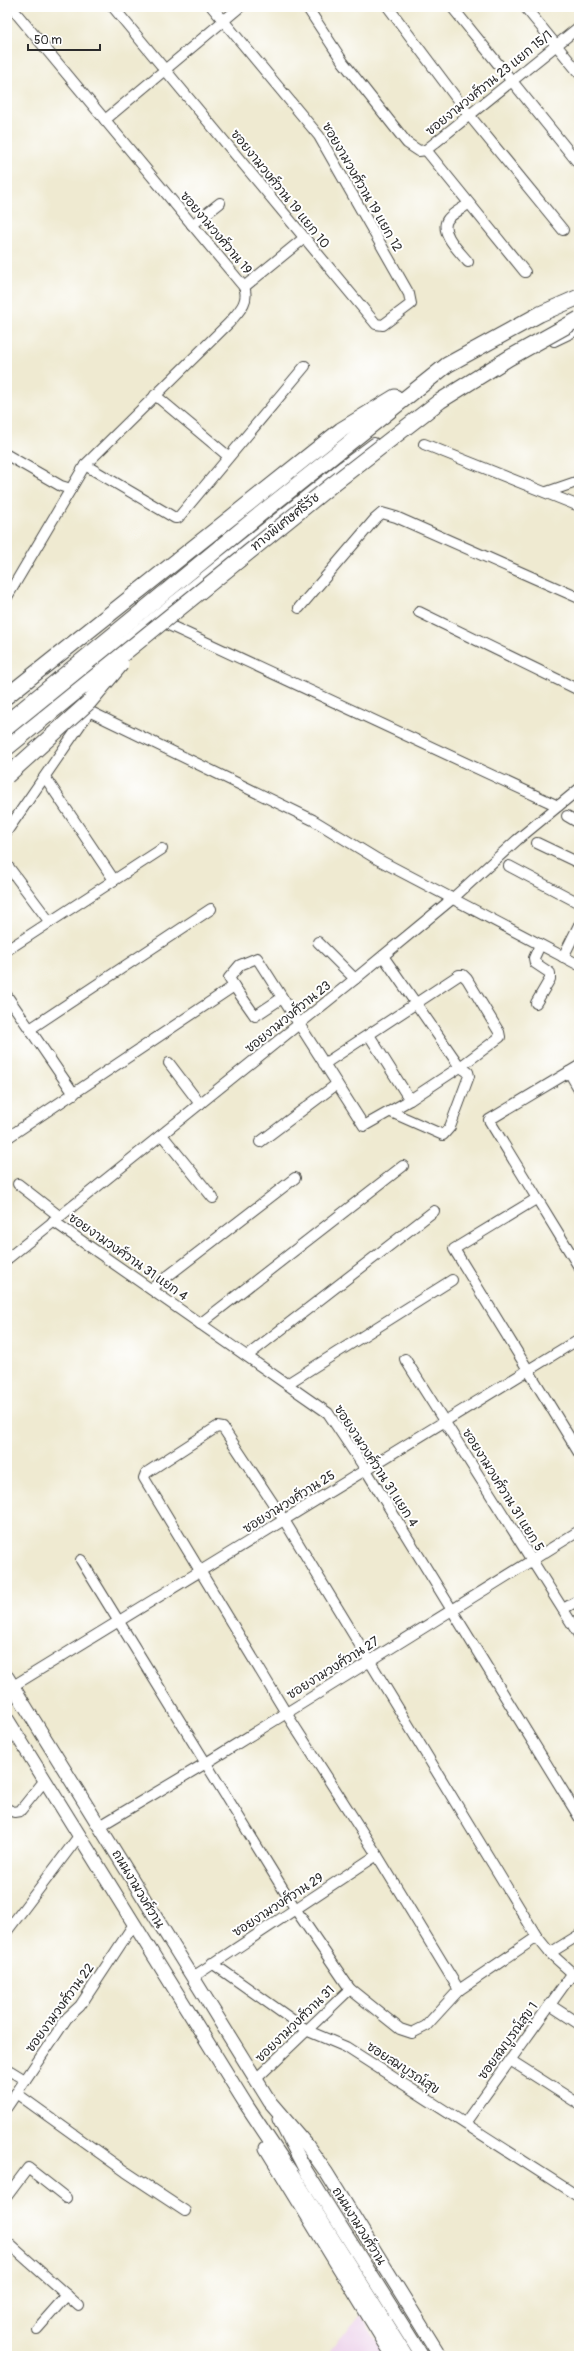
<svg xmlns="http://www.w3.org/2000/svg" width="586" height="2363" font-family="Pangolin,'Playpen Sans Thai',sans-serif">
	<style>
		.built { fill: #ecd1ea }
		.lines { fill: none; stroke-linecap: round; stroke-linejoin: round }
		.minor-casing { stroke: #484844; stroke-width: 12 }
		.major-casing { stroke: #484844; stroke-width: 15 }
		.highway-casing { stroke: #484844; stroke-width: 17 }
		.minor { stroke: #fff; stroke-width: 10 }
		.major { stroke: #fff; stroke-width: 13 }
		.highway { stroke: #fff; stroke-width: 15 }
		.highway-bridge-casing { stroke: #484844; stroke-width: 17; stroke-linecap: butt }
		.highway-bridge { stroke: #fff; stroke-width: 15 }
		.labels { text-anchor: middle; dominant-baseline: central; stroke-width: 4; stroke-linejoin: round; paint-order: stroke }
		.street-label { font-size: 13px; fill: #2b2b2b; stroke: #fff }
	</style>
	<rect width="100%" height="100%" fill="#fff"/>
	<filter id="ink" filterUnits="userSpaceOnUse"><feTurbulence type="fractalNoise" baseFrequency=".025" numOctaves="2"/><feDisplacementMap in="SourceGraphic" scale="8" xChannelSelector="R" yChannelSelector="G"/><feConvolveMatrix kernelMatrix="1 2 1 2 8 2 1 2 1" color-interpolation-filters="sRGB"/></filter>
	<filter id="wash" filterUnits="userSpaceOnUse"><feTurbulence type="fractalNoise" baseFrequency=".012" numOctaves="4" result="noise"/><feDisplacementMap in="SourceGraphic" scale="16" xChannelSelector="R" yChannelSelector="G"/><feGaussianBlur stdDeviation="0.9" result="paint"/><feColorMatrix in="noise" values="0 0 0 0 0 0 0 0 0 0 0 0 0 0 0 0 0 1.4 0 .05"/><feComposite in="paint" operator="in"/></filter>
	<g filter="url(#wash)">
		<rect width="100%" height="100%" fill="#efead1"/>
		<path class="built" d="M 361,2314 L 386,2356 L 325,2356 Z"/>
	</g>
	<g filter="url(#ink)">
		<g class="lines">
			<g class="minor-casing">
				<g id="minor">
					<path d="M 113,7 L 376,324 L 383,325 L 411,304 L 409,294 L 319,136 L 212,7"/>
					<path d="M 307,7 L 343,62 L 407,143 L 419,151 L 426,150 L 579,27"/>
					<path d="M 388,7 L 469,115 L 563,230"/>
					<path d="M 452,7 L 579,164"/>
					<path d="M 525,7 L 579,73"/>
					<path d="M 105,120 L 240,7"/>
					<path d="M 426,150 L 525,272"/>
					<path d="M 468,204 C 462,209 453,213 448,219 C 438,232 461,253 468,262"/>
					<path d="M 192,225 L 220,203"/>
					<path d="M 244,287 L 303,239"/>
					<path d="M 554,341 L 579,329"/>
					<path d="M 155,395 L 228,456"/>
					<path d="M 424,444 L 579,506"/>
					<path d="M 7,455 L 61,486 L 71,489"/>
					<path d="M 85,465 L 175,518 L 178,518 L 305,366"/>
					<path d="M 547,492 L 579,481"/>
					<path d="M 7,597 L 85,465 L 229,323 C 238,312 250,302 244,287 L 11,7"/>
					<path d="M 299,608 L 375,519 L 382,513 L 396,517 L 579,598"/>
					<path d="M 419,612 L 579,690"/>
					<path d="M 158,620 L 558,806"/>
					<path d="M 62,698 L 313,820 L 377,859 L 579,965"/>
					<path d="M 7,735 L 343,466 L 374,443"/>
					<path d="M 45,777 L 114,880"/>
					<path d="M 567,816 L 579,823"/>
					<path d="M 7,831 L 89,712"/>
					<path d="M 537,843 L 579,863"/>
					<path d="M 7,865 L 49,921"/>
					<path d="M 509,866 L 579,903"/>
					<path d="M 318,942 L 355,979"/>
					<path d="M 7,950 L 162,849"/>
					<path d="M 383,956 L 460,1067 L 468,1072 L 469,1076 L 450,1127 L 443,1135 L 391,1112"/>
					<path d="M 563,957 L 579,925"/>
					<path d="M 234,986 L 255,1016 L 282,998"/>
					<path d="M 7,996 L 74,1094"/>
					<path d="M 536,1003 L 550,979 L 550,973 L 535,963 L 534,958 L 540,945"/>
					<path d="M 30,1029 L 211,909"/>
					<path d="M 369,1035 L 410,1100"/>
					<path d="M 169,1063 L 200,1104"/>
					<path d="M 579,1066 L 489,1120 L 579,1267"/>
					<path d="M 569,1072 L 579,1089"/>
					<path d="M 162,1135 L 213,1198"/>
					<path d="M 7,1138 L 234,986 L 229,978 L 240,965 L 257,958 L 364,1126 L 410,1100 L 460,1067 L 500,1037 L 499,1032 L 467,979 L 463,975 L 459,975 L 324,1064"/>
					<path d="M 260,1142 L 337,1084"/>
					<path d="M 18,1184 L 59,1216"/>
					<path d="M 536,1199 L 454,1249 L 579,1453"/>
					<path d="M 53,1221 L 328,1413 L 366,1470 L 579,1817"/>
					<path d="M 7,1259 L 355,979 L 452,899 L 517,840 L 579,789"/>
					<path d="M 151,1289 L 295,1178"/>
					<path d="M 200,1324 L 403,1166"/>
					<path d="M 247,1356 L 434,1211"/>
					<path d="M 405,1359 L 579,1635"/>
					<path d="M 287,1384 L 452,1280"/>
					<path d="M 81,1560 L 296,1910 L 350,1989 L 400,2029 L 412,2033 L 426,2026 L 459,1990 L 537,1937"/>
					<path d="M 563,1609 L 579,1600"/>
					<path d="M 13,1686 L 579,1339"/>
					<path d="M 7,1809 L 14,1812 L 20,1811 L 45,1780"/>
					<path d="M 100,1826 L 206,1763 L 579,1531"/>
					<path d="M 7,1931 L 79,1836"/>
					<path d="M 550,1953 L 579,1935"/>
					<path d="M 212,1963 L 308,2031 L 346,2047 L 579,2197"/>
					<path d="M 193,1977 L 377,1855"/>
					<path d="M 459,1990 L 377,1855 L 286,1713 L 144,1478 L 146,1473 L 217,1427 L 223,1428 L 284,1520 L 537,1937 L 550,1953 L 579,1979"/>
					<path d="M 550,2005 L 579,2024"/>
					<path d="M 510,2060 L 579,2104"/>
					<path d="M 7,2069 L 25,2080"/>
					<path d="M 256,2079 L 350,1989"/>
					<path d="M 16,2093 L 126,2172 L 185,2211"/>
					<path d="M 7,2107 L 67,2018 L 80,2006 L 134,1924"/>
					<path d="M 465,2123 L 572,1974"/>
					<path d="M 7,2196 L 28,2168 L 66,2198"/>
					<path d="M 7,2242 L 79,2306"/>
					<path d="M 37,2329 L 67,2295"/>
				</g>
			</g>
			<g class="major-casing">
				<g id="major">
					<path d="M 7,1677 L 270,2102 L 307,2145 L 326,2172 L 440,2356"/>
					<path d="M 7,1719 L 247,2106 L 295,2178 L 406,2356"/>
					<path d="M 279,2119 L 306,2171 L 422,2356"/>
					<path d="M 266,2148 L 393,2356"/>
				</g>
			</g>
			<g class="highway-casing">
				<g id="highway">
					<path d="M 7,696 L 341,430 L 395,397"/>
					<path d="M 7,722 L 264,511 L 447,365 L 540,314 L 579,297"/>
				</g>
			</g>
			<use href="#minor" class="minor"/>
			<use href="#major" class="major"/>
			<use href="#highway" class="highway"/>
			<g class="highway-bridge-casing">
				<g id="highway-bridge">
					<path d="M 7,748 L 333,484 L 440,401 L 509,358 L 579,319"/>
					<path d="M 7,776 L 89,702 L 121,664"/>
				</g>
			</g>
			<use href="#highway-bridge" class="highway-bridge"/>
		</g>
	</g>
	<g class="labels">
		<g class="street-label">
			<text transform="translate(489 83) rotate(-39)">ซอยงามวงศ์วาน 23 แยก 15/1</text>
			<text transform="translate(362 187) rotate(60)">ซอยงามวงศ์วาน 19 แยก 12</text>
			<text transform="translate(280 189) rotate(51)">ซอยงามวงศ์วาน 19 แยก 10</text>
			<text transform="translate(216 233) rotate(50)">ซอยงามวงศ์วาน 19</text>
			<text transform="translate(285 522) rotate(-39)">ทางพิเศษศรีรัช</text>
			<text transform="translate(288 1017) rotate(-39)">ซอยงามวงศ์วาน 23</text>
			<text transform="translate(128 1257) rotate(35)">ซอยงามวงศ์วาน 31 แยก 4</text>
			<text transform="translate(376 1466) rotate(57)">ซอยงามวงศ์วาน 31 แยก 4</text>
			<text transform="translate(503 1490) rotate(58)">ซอยงามวงศ์วาน 31 แยก 5</text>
			<text transform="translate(289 1502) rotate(-32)">ซอยงามวงศ์วาน 25</text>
			<text transform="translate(333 1668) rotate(-32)">ซอยงามวงศ์วาน 27</text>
			<text transform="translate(138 1889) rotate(59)">ถนนงามวงศ์วาน</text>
			<text transform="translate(278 1905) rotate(-33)">ซอยงามวงศ์วาน 29</text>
			<text transform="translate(60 2008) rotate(-54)">ซอยงามวงศ์วาน 22</text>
			<text transform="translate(295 2024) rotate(-44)">ซอยงามวงศ์วาน 31</text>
			<text transform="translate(508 2041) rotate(-54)">ซอยสมบูรณ์สุข 1</text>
			<text transform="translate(403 2068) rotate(33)">ซอยสมบูรณ์สุข</text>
			<text transform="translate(359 2226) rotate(58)">ถนนงามวงศ์วาน</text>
		</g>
	</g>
	<rect width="586" height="2363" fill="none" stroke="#fff" stroke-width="24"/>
	<path d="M28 44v6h72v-6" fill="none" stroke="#2b2b2b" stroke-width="2"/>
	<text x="34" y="44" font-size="12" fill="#2b2b2b" stroke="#ffffff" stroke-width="3" paint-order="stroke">50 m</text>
</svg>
